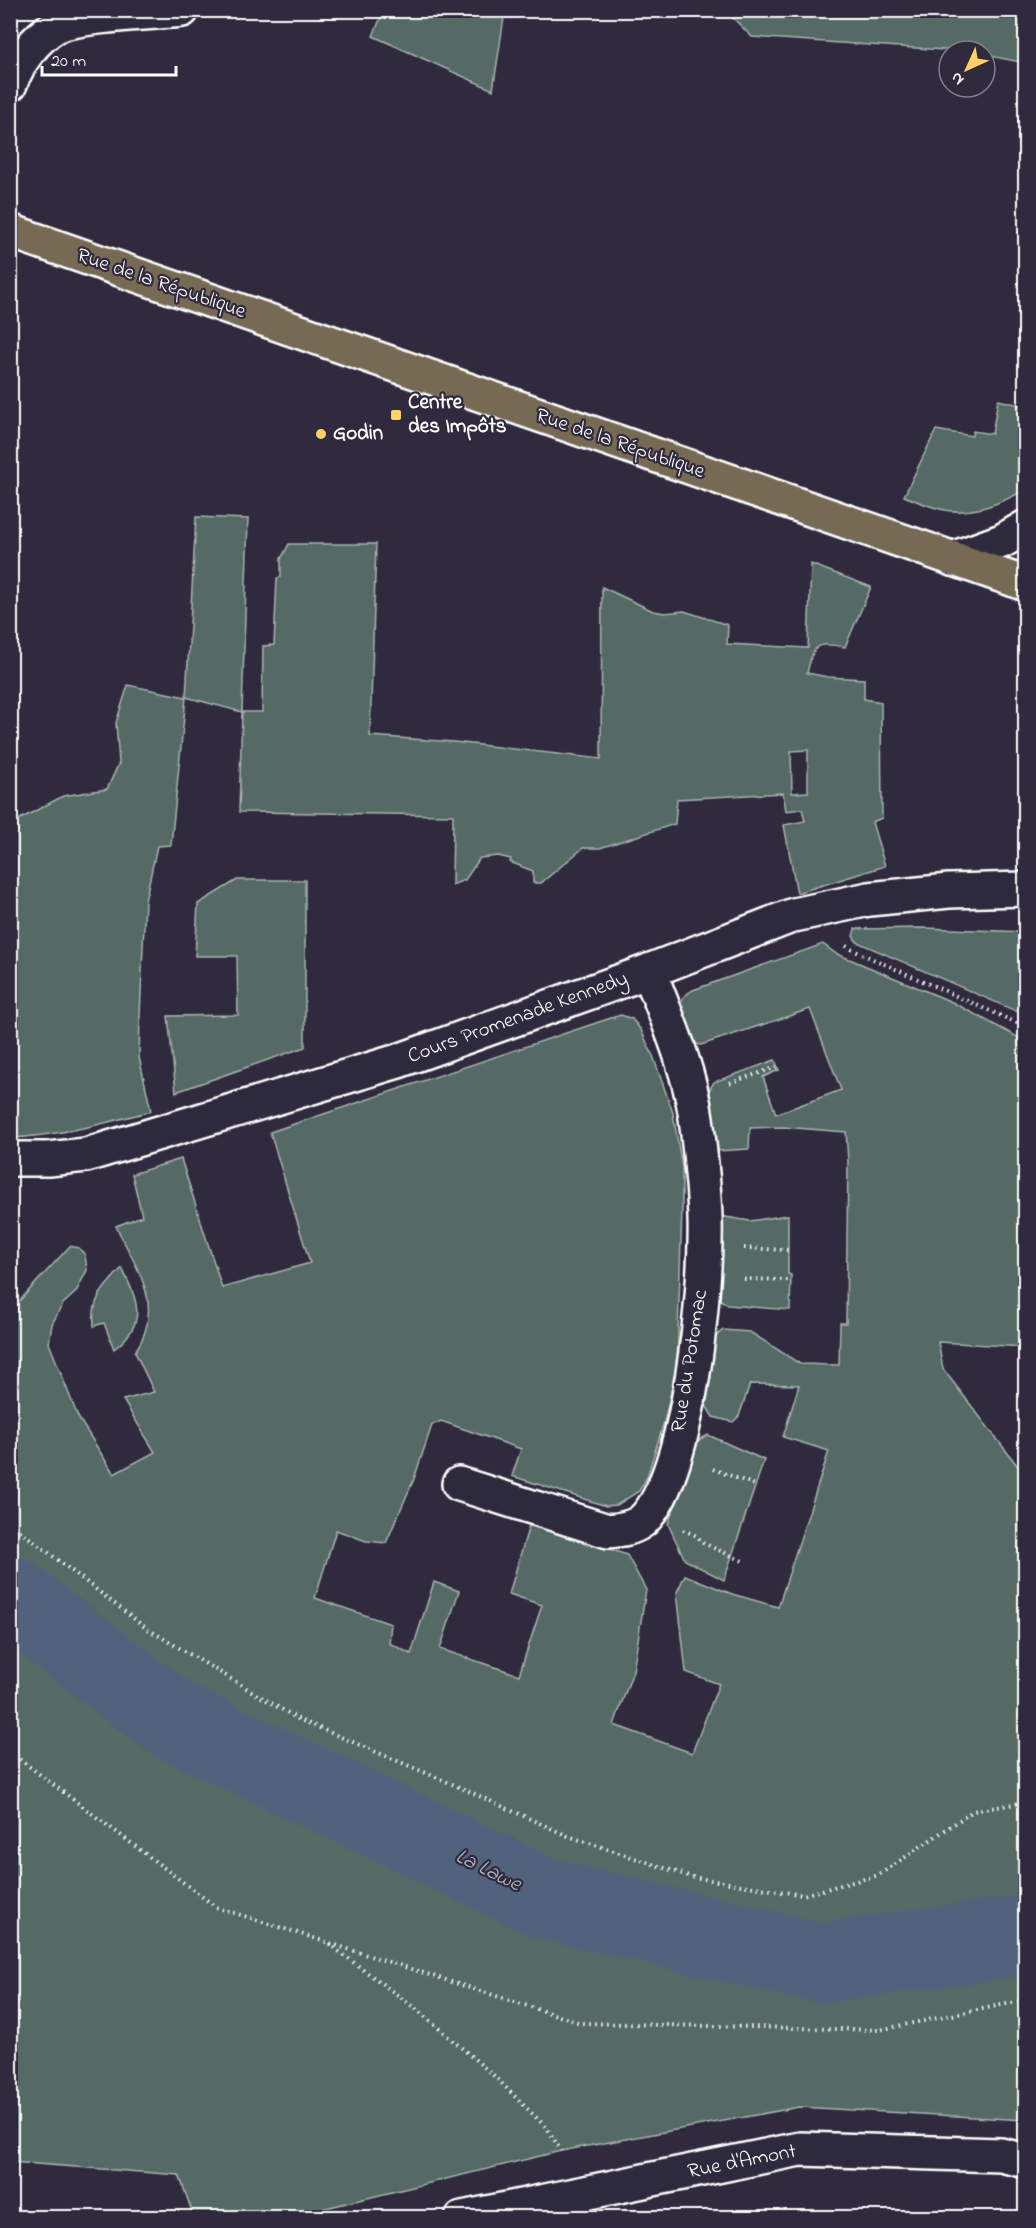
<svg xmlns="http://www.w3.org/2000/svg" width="1036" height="2228" font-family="'Indie Flower',sans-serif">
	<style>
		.green { fill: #546a65; stroke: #aab4b2; stroke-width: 1.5; fill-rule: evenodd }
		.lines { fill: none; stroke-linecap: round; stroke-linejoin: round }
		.river { stroke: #51637c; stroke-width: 81 }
		.minor-casing { stroke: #fff; stroke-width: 38 }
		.major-casing { stroke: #fff; stroke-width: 38 }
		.path { stroke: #fff; stroke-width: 4; stroke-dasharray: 1.5 4.5; stroke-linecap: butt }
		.minor { stroke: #2f2a3d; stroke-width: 33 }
		.major { stroke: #766a55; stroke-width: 33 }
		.poi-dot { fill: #ffd166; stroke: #2f2a3d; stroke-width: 2 }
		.labels { text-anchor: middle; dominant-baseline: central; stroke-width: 4.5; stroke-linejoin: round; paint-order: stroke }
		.street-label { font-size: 21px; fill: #fff; stroke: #2f2a3d }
		.poi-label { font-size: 21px; font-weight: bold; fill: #fff; stroke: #2f2a3d; text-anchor: start }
		.water-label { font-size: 22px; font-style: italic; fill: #b1b9c4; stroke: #2f2a3d }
	</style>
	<rect width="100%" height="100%" fill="#2f2a3d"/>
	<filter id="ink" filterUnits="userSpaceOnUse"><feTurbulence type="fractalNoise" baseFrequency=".0167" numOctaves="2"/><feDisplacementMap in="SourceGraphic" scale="12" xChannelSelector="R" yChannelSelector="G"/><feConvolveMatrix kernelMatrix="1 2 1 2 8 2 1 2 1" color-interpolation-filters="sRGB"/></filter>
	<g filter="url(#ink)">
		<g class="green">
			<path d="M 384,10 L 442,11 L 456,14 L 461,11 L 505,11 L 493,90 L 373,36 Z"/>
			<path d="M 726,11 L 1025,11 L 1025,63 L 985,55 L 985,51 L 959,51 L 752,37 Z"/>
			<path d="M 998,400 L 1025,406 L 1025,490 C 1000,504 969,517 940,509 C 928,506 916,501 904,496 L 936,430 L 972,436 L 973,431 L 992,434 Z"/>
			<path d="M 196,517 L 248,519 L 242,712 L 262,712 L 263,646 L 274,645 L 277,578 L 281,577 L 281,559 L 289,544 L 376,544 L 370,736 L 454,742 L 601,759 L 602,587 L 653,611 L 665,613 L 684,611 L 728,625 L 727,644 L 808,648 L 811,564 L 871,587 L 845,647 C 815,642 814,644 807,673 L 828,677 L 864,679 L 864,699 L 881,702 L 882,818 L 872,822 L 885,866 L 797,893 L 784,825 L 805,821 L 802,809 L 786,811 L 783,793 L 677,799 L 675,824 L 600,848 L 583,848 L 541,883 L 533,883 L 533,871 L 510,862 L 511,859 L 498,856 L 480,858 L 465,880 L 452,885 L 453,815 L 239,812 L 242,712 L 186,697 L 171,845 L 157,846 L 145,901 L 140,1016 L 139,1057 L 151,1111 C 102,1124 61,1135 11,1138 L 11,824 L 63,796 L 107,789 L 119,763 L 116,723 L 128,685 L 186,697 ZM 808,750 L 808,792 L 792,793 L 791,751 Z"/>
			<path d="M 237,880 L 305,880 L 305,1047 L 176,1092 L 168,1016 L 238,1015 L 237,956 L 195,956 L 198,904 Z"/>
			<path d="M 924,928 L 1025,932 L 1025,1015 L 857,942 L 853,936 L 855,929 Z"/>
			<path d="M 823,944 L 835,953 L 952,1002 L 1025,1041 L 1025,1347 L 938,1342 L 943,1369 L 1020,1469 L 1025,1481 L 1025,2120 L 799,2107 L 561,2151 L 322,2209 L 219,2217 L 194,2217 L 179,2175 L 11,2162 L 10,1311 L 70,1246 L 79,1248 L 85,1255 L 87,1270 L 76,1292 L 63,1304 L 52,1324 L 49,1343 L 78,1417 L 114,1474 L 155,1452 L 123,1400 L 154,1392 L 135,1352 C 166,1306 137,1270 116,1226 L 142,1216 L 132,1174 L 181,1159 L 222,1288 L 310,1263 L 270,1132 L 611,1018 L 621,1015 L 632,1019 L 641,1030 L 653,1056 L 673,1113 L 682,1168 L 682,1208 L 677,1365 L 664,1422 L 647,1477 L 639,1491 L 617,1505 L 606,1506 L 512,1476 L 521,1449 L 441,1421 L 432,1425 L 414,1479 L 386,1543 L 366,1541 L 336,1530 L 315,1598 L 391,1624 L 389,1643 L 411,1654 L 434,1582 L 459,1591 L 440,1649 L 519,1675 L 542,1605 L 509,1594 L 530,1522 L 627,1555 L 646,1590 L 633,1671 L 614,1725 L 692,1753 L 719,1684 L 686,1672 L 677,1592 L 685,1575 L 732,1594 L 778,1607 L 829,1451 L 783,1437 L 799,1385 L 750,1384 L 739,1416 L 733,1422 L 713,1417 L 705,1404 L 715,1337 L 723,1330 L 750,1332 L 800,1364 L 839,1365 L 840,1323 L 846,1323 L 848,1161 L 846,1132 L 783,1127 L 750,1128 L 749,1149 L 717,1151 L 708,1092 L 714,1082 L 775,1060 L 779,1070 L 763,1077 L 776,1114 L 841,1090 L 810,1009 L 701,1045 C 685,1044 683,1019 679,1006 L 684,996 L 693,990 Z"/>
			<path d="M 788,1215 L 788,1274 L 791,1275 L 790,1310 L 728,1305 L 718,1298 L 719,1216 L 750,1221 Z"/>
			<path d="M 122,1268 C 137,1300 149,1322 114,1349 L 104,1323 L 94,1326 C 91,1299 104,1287 122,1268 Z"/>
			<path d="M 708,1435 L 764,1460 L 724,1580 L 685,1560 L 668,1524 L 697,1441 Z"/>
		</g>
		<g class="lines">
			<path class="river" d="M 10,1596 L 171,1719 L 547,1899 L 819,1963 L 1026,1935"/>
			<g class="minor-casing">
				<g id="minor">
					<path d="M 10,84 C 18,62 35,38 56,26 C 77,15 154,13 182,10"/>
					<path d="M 952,559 L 1002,541 L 1026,527"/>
					<path d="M 10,1159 L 48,1159 L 86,1155 L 398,1061 L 649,971 L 794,915 L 869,899 L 949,891 L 1026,889"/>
					<path d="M 459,1484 L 608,1531 C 619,1530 632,1529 642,1521 C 690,1478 707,1283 705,1218 C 704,1185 700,1151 696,1118 C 689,1068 667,1018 649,971"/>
					<path d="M 462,2218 L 800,2149 L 1001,2155 L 1026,2161"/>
				</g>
			</g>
			<g class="major-casing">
				<path id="major" d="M 10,231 L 1026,584"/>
			</g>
			<g class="path">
				<path d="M 846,946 L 855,951 L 1026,1027"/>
				<path d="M 730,1083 L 777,1067"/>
				<path d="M 744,1248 L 788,1250"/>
				<path d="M 744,1279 L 791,1280"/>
				<path d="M 713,1469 L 755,1485"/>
				<path d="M 10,1523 L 146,1628 L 298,1719 L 457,1786 L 568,1836 L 692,1877 L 803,1895 L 879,1875 L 973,1811 L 1026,1802"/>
				<path d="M 683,1530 L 697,1536 L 703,1543 L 743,1561"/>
				<path d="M 10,1752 L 216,1907 L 581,2023 L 879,2030 L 1026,2000"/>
				<path d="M 329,1944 L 416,2009 L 492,2074 L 547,2128 L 561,2151"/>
			</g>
			<use href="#minor" class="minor"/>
			<use href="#major" class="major"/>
		</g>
	</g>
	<g class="poi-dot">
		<rect x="390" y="409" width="12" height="12" rx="3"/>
		<circle cx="321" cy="434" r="6"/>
	</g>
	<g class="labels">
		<g class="street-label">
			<text transform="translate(161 284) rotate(19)">Rue de la République</text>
			<text transform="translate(620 444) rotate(19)">Rue de la République</text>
			<text transform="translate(518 1018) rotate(-20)">Cours Promenade Kennedy</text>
			<text transform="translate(690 1361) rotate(-81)">Rue du Potomac</text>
			<text transform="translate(742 2162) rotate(-11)">Rue d'Amont</text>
		</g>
		<g class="poi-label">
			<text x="408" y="403">Centre<tspan x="408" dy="24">des Impôts</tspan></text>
			<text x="333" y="434">Godin</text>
		</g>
		<g class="water-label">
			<text transform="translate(488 1871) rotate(26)">La Lawe</text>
		</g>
	</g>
	<rect width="1036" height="2228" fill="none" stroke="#2f2a3d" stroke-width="36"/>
	<rect x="18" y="18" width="1000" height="2192" fill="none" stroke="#fff" stroke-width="2" filter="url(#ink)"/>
	<g transform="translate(967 69) rotate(225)"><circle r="28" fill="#2f2a3d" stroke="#827f8b" stroke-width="1.5"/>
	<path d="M0-4.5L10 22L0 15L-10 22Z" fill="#ffd166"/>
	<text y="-9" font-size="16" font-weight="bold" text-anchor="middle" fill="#ffffff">N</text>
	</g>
	<path d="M42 66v9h134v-9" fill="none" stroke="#ffffff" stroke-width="3"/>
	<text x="51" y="66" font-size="18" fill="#ffffff" stroke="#2f2a3d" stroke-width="4.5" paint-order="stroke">20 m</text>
</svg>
